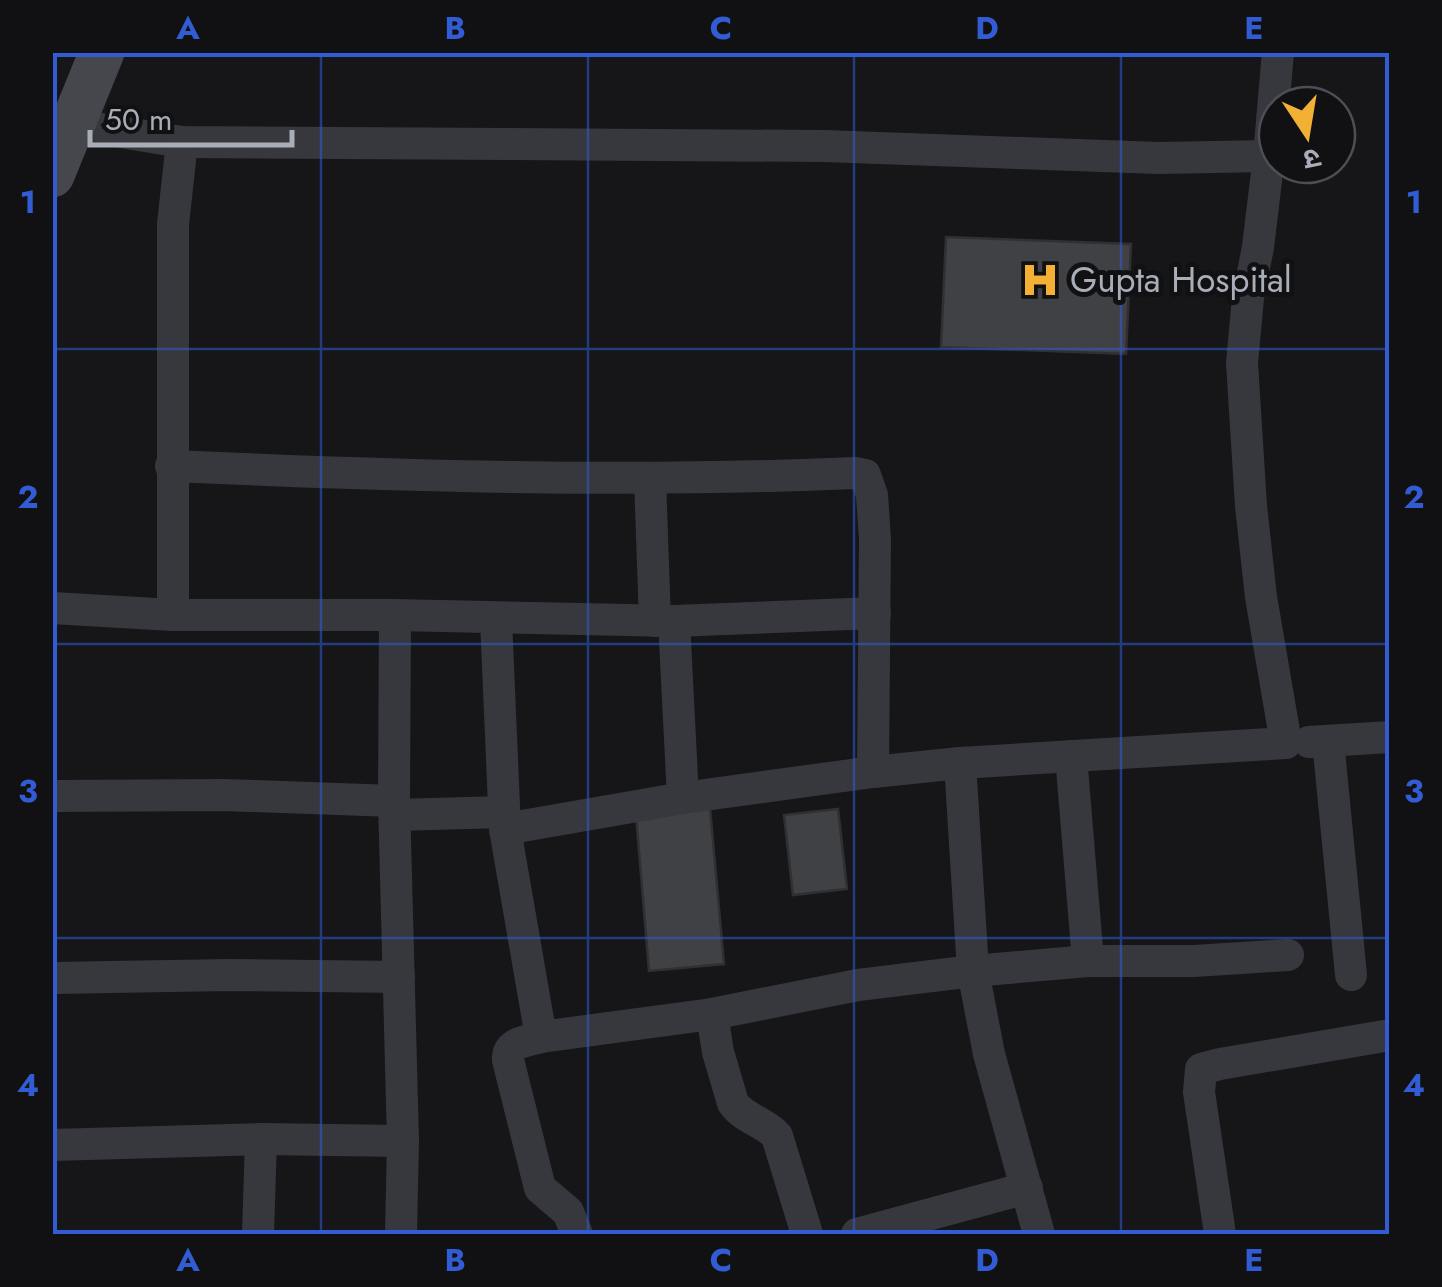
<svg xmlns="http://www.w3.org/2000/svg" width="1442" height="1287" font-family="Jost,'Noto Sans Devanagari',sans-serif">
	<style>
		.building { fill: #404145; stroke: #303034; stroke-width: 2.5 }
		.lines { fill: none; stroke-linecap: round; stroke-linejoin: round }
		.street { stroke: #37383d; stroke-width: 32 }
		.secondary { stroke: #45474d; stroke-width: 45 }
		.grid { fill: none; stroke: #325cd3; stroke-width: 2.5; stroke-opacity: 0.55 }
		.labels { text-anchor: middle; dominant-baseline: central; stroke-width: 10; stroke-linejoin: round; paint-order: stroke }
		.poi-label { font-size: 35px; fill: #a8adb8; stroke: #111113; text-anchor: start }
		.neatline { fill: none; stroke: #325cd3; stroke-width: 4 }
		.grid-label { font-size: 32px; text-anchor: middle; font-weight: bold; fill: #325cd3 }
	</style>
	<rect width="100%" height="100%" fill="#161618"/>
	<g class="building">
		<path d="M 946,237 L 1131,244 L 1126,354 L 941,347 Z"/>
		<path d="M 710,808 L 724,964 L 649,971 L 636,815 Z"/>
		<path d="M 838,809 L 847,889 L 793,895 L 784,815 Z"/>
	</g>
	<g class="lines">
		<g class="street">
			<path d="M 71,124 L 182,142 L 824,146 L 1159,158 L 1269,156"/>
			<path d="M 171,466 C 399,476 627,483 855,473 L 865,475 L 872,495 L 875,539 L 873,772"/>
			<path d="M 650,479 L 655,621"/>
			<path d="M 52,608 L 173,615 L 395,615 L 674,621 L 683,798 L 873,772 L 960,763 L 1286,743 L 1261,597 L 1251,506 L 1242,363 L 1248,298 L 1258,247 L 1269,156 L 1278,52"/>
			<path d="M 173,615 L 173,224 L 182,142"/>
			<path d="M 395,615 L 394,801 L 403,1141 L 401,1234"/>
			<path d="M 496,619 L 505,829 L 541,1037 L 712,1014 L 858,985 L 973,971 L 1088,961 L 1194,961 L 1288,955"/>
			<path d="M 674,621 L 875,613"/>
			<path d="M 1328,741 L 1351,975"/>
			<path d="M 1309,742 L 1390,737"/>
			<path d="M 1071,756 L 1088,961"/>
			<path d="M 960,763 L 973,971 L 989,1054 L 1039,1234"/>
			<path d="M 52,796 L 224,795 L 394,801"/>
			<path d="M 395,815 L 504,812"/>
			<path d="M 505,829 L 683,798"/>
			<path d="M 52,978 L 229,975 L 399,977"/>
			<path d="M 712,1014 L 718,1052 L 733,1103 C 744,1119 765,1122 777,1136 L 807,1234"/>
			<path d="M 541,1037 C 527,1041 507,1042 508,1060 L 540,1188 L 568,1212 L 577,1234"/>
			<path d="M 52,1145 L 261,1139 L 403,1141"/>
			<path d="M 258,1234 L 261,1139"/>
			<path d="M 857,1234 L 1027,1188"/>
			<path d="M 1220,1234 L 1199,1092 L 1201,1069 L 1220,1064 L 1390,1035"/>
		</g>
		<path class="secondary" d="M 52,175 L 102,52"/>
	</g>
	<path class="grid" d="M 321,52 L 321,1234M 588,52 L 588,1234M 854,52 L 854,1234M 1121,52 L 1121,1234M 52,349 L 1390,349M 52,644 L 1390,644M 52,938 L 1390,938"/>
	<defs>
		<g id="hospital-bare" transform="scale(3)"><path d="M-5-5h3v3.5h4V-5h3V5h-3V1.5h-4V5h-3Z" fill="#f2b134" stroke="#111113" stroke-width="2.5" paint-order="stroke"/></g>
	</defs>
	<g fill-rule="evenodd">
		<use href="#hospital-bare" x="1040" y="280"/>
	</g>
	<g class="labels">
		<g class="poi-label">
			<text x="1070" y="280">Gupta Hospital</text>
		</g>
	</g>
	<rect width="1442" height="1287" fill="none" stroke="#111113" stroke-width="110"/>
	<g transform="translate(1307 135) rotate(168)"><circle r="48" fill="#111113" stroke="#4d4f55" stroke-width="2.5"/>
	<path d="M0-8L18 38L0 25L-18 38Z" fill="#f2b134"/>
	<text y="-15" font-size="28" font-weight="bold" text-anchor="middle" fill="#a8adb8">उ</text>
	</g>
	<path d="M90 130v15h202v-15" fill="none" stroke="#a8adb8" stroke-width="5"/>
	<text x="105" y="130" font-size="30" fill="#a8adb8" stroke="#111113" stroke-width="8" paint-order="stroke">50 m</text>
	<rect x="55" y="55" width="1332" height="1177" class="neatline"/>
	<g class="grid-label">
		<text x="188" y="39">A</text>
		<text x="455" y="39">B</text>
		<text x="721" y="39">C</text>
		<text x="987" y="39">D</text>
		<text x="1254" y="39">E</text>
		<text x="28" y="213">1</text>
		<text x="1414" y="213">1</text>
		<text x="28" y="508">2</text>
		<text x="1414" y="508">2</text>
		<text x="28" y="802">3</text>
		<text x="1414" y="802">3</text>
		<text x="28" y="1096">4</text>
		<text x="1414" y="1096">4</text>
		<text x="188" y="1271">A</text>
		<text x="455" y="1271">B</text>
		<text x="721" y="1271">C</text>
		<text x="987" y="1271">D</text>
		<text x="1254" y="1271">E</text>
	</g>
</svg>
